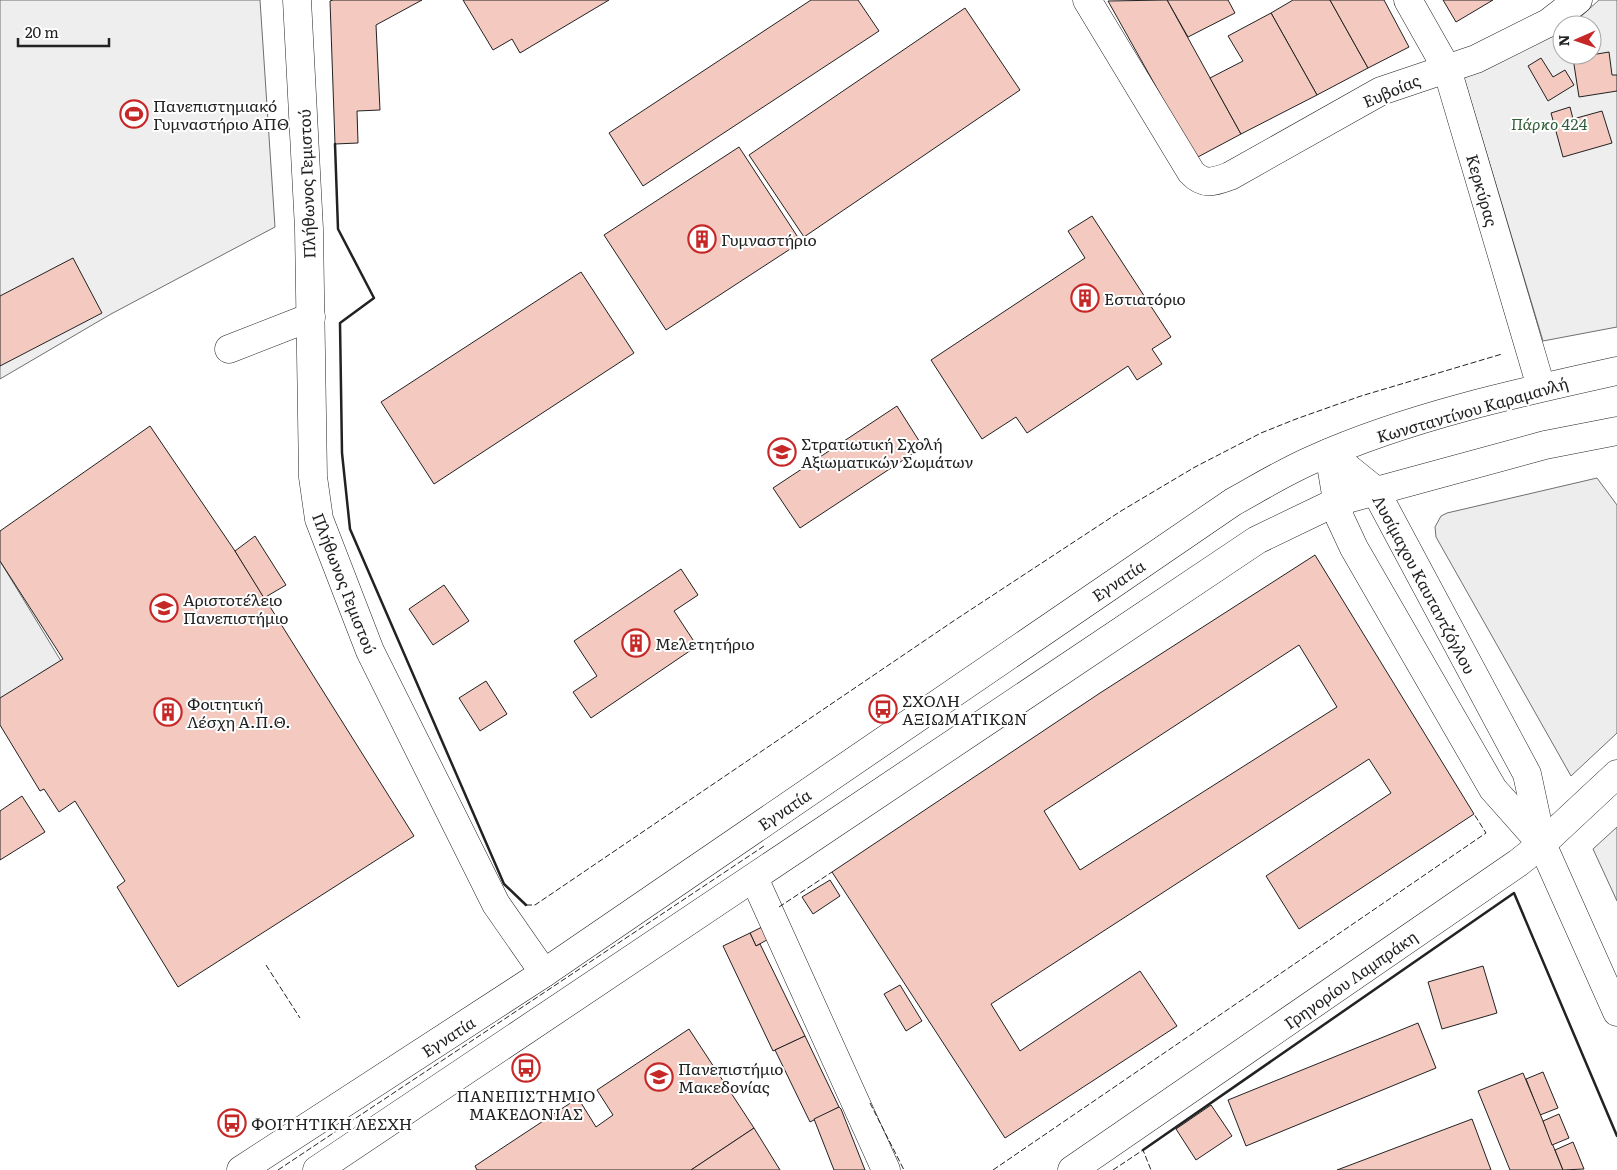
<svg xmlns="http://www.w3.org/2000/svg" width="1617" height="1170" font-family="Literata,serif">
	<style>
		.green { fill: #eee; stroke: #6f6f6f }
		.parking { fill: #ededed; stroke: #6f6f6f }
		.building { fill: #f3c9c0; stroke: #222; fill-rule: evenodd }
		.lines { fill: none; stroke-linecap: round; stroke-linejoin: round }
		.minor-casing { stroke: #222; stroke-width: 29 }
		.major-casing { stroke: #222; stroke-width: 29 }
		.minor { stroke: #fff; stroke-width: 28 }
		.major { stroke: #fff; stroke-width: 28 }
		.fence { stroke: #222; stroke-width: 1; stroke-dasharray: 6 2.5; stroke-linecap: butt }
		.wall { stroke: #222; stroke-width: 2.5 }
		.labels { text-anchor: middle; dominant-baseline: central; stroke-width: 4; stroke-linejoin: round; paint-order: stroke }
		.street-label { font-size: 16px; fill: #222; stroke: #fff }
		.poi-label { font-size: 16px; fill: #222; stroke: #fff; text-anchor: start }
		.park-label { font-size: 16px; font-style: italic; fill: #2f5e38; stroke: #fff }
	</style>
	<rect width="100%" height="100%" fill="#fff"/>
	<g class="green">
		<path d="M 0,0 L 260,0 L 275,227 L 111,314 L 0,379 Z"/>
		<path d="M 1599,0 L 1617,0 L 1617,327 L 1543,341 L 1464,78 L 1562,27 L 1562,55 L 1592,55 L 1592,25 L 1566,25 L 1577,20 Z"/>
		<path d="M 1617,827 L 1617,901 L 1593,849 Z"/>
	</g>
	<g class="parking">
		<path d="M 1597,478 L 1617,505 L 1617,733 L 1571,776 L 1436,537 L 1435,527 L 1441,516 L 1447,513 Z"/>
		<path d="M 0,561 L 61,661 L 0,699 Z"/>
	</g>
	<g class="building">
		<path d="M 333,0 L 422,0 L 376,25 L 380,110 L 357,111 L 358,143 L 335,144 L 330,1 Z"/>
		<path d="M 463,0 L 609,0 L 520,53 L 512,39 L 493,50 Z"/>
		<path d="M 811,0 L 858,0 L 879,31 L 643,186 L 609,133 Z"/>
		<path d="M 1167,0 L 1228,0 L 1235,13 L 1188,37 Z"/>
		<path d="M 1167,0 L 1241,134 L 1196,158 L 1108,1 Z"/>
		<path d="M 1293,0 L 1330,0 L 1368,68 L 1317,95 L 1271,13 Z"/>
		<path d="M 1330,0 L 1384,0 L 1409,47 L 1368,68 Z"/>
		<path d="M 1443,0 L 1493,0 L 1456,22 Z"/>
		<path d="M 965,8 L 1020,90 L 804,237 L 749,155 Z"/>
		<path d="M 1271,13 L 1317,95 L 1241,134 L 1210,78 L 1243,61 L 1228,36 Z"/>
		<path d="M 1609,52 L 1612,75 L 1617,75 L 1617,91 L 1579,97 L 1573,58 Z"/>
		<path d="M 1541,58 L 1553,77 L 1565,70 L 1574,85 L 1548,101 L 1528,66 Z"/>
		<path d="M 1570,107 L 1573,119 L 1602,111 L 1612,143 L 1563,157 L 1551,113 Z"/>
		<path d="M 739,147 L 801,242 L 666,330 L 604,235 Z"/>
		<path d="M 1092,216 L 1171,337 L 1152,349 L 1162,364 L 1137,380 L 1128,366 L 1027,433 L 1016,417 L 982,439 L 931,360 L 1085,258 L 1068,231 Z"/>
		<path d="M 73,258 L 102,313 L 0,366 L 0,296 Z"/>
		<path d="M 581,272 L 634,353 L 434,484 L 381,402 Z"/>
		<path d="M 897,406 L 923,447 L 800,528 L 773,488 Z"/>
		<path d="M 150,426 L 235,551 L 414,836 L 178,987 L 117,887 L 125,881 L 75,801 L 59,812 L 44,789 L 40,791 L 0,725 L 0,698 L 63,659 L 0,561 L 0,531 Z"/>
		<path d="M 255,536 L 286,585 L 264,598 L 235,551 Z"/>
		<path d="M 1315,555 L 1474,814 L 1299,929 L 1266,876 L 1391,793 L 1369,759 L 991,1004 L 1020,1051 L 1140,971 L 1177,1026 L 1005,1138 L 832,872 L 1100,693 ZM 1299,645 L 1337,707 L 1080,870 L 1044,811 Z"/>
		<path d="M 681,569 L 698,595 L 674,611 L 697,646 L 591,718 L 573,692 L 597,676 L 574,641 Z"/>
		<path d="M 444,585 L 469,621 L 433,645 L 409,609 Z"/>
		<path d="M 486,681 L 507,714 L 480,731 L 459,698 Z"/>
		<path d="M 22,796 L 45,832 L 0,860 L 0,811 Z"/>
		<path d="M 830,880 L 840,896 L 813,914 L 802,897 Z"/>
		<path d="M 768,924 L 774,936 L 756,946 L 750,933 Z"/>
		<path d="M 750,933 L 756,946 L 760,944 L 805,1036 L 773,1051 L 723,946 Z"/>
		<path d="M 1483,966 L 1497,1013 L 1442,1029 L 1428,982 Z"/>
		<path d="M 900,985 L 922,1021 L 906,1031 L 884,994 Z"/>
		<path d="M 1418,1023 L 1436,1068 L 1246,1146 L 1228,1100 Z"/>
		<path d="M 689,1029 L 754,1128 L 691,1170 L 477,1170 L 475,1166 L 578,1098 L 596,1127 L 613,1115 L 597,1090 Z"/>
		<path d="M 805,1036 L 839,1107 L 810,1122 L 775,1050 Z"/>
		<path d="M 1543,1072 L 1558,1108 L 1540,1115 L 1526,1079 Z"/>
		<path d="M 1523,1073 L 1543,1121 L 1563,1170 L 1510,1170 L 1478,1091 Z"/>
		<path d="M 1211,1105 L 1232,1136 L 1196,1160 L 1176,1129 Z"/>
		<path d="M 839,1107 L 841,1109 L 865,1170 L 834,1170 L 814,1119 Z"/>
		<path d="M 1559,1114 L 1569,1138 L 1552,1145 L 1543,1121 Z"/>
		<path d="M 1472,1119 L 1491,1170 L 1337,1170 Z"/>
		<path d="M 754,1128 L 780,1170 L 691,1170 Z"/>
		<path d="M 1573,1142 L 1584,1169 L 1563,1170 L 1555,1150 Z"/>
	</g>
	<g class="lines">
		<g class="minor-casing">
			<g id="minor">
				<path d="M 297,0 L 309,229 L 313,477 L 319,519 L 370,651 L 496,904 L 544,973"/>
				<path d="M 1087,0 L 1191,172 C 1204,186 1214,182 1230,176 L 1381,91 L 1476,59 L 1548,23 L 1578,0"/>
				<path d="M 1408,0 L 1447,69 L 1541,387"/>
				<path d="M 229,349 L 311,317"/>
				<path d="M 1329,453 L 1375,490 L 1527,774 L 1542,844 L 1617,1012"/>
				<path d="M 1329,453 L 1340,518 L 1354,548 L 1493,789 L 1540,842"/>
				<path d="M 754,878 L 886,1170"/>
				<path d="M 1072,1170 L 1518,863 L 1542,844 L 1617,774"/>
			</g>
		</g>
		<g class="major-casing">
			<g id="major">
				<path d="M 241,1170 L 544,973 L 1233,502 C 1260,487 1286,471 1314,459 C 1408,417 1517,393 1617,371"/>
				<path d="M 317,1170 L 1257,540 L 1336,502 L 1545,445 L 1617,431"/>
			</g>
		</g>
		<use href="#minor" class="minor"/>
		<use href="#major" class="major"/>
		<g class="fence">
			<path d="M 526,905 L 535,905 L 955,620 L 1121,511 L 1195,467 L 1261,433 L 1296,419 L 1361,396 L 1502,354"/>
			<path d="M 779,907 L 832,872"/>
			<path d="M 266,965 L 300,1018"/>
			<path d="M 870,1103 L 904,1170"/>
			<path d="M 278,1170 L 764,846"/>
			<path d="M 993,1170 L 1486,833 L 1474,814"/>
			<path d="M 1113,1170 L 1143,1150 L 1151,1170"/>
		</g>
		<g class="wall">
			<path d="M 335,144 L 338,229 L 374,298 L 340,323 L 342,453 L 350,529 L 504,884 L 526,905"/>
			<path d="M 1143,1150 L 1514,893 L 1617,1136"/>
		</g>
	</g>
	<defs>
		<g id="stadium-ring" transform="scale(1.4375)"><circle r="9.5" fill="#fff" stroke="#c62828" stroke-width="1.5"/><path d="M0-5a6.5 5 0 1 0 0 10a6.5 5 0 1 0 0-10ZM-3.5-1.8h7v3.6h-7Z" fill="#c62828"/></g>
		<g id="building-ring" transform="scale(1.4375)"><circle r="9.5" fill="#fff" stroke="#c62828" stroke-width="1.5"/><path d="M-4-6H4V6H1V3H-1V6H-4ZM-2.5-4.3h1.7v1.8h-1.7ZM.8-4.3h1.7v1.8H.8ZM-2.5-1h1.7V.8h-1.7ZM.8-1h1.7V.8H.8Z" fill="#c62828"/></g>
		<g id="university-ring" transform="scale(1.4375)"><circle r="9.5" fill="#fff" stroke="#c62828" stroke-width="1.5"/><path d="M0-5L7-2L0 1L-7-2ZM-4 1L0 2.5L4 1V4Q0 6-4 4Z" fill="#c62828"/></g>
		<g id="bus-ring" transform="scale(1.4375)"><circle r="9.5" fill="#fff" stroke="#c62828" stroke-width="1.5"/><path d="M-5-6H5V4H4V6H2V4H-2V6H-4V4H-5ZM-3.5-4V0h7V-4ZM-3.5 1.2v1.5H-2V1.2ZM2 1.2v1.5H3.5V1.2Z" fill="#c62828"/></g>
	</defs>
	<g fill-rule="evenodd">
		<use href="#stadium-ring" x="134" y="114"/>
		<use href="#building-ring" x="702" y="239"/>
		<use href="#building-ring" x="1085" y="298"/>
		<use href="#university-ring" x="782" y="452"/>
		<use href="#university-ring" x="164" y="608"/>
		<use href="#building-ring" x="636" y="643"/>
		<use href="#bus-ring" x="883" y="709"/>
		<use href="#building-ring" x="168" y="712"/>
		<use href="#bus-ring" x="526" y="1068"/>
		<use href="#university-ring" x="659" y="1077"/>
		<use href="#bus-ring" x="232" y="1123"/>
	</g>
	<g class="labels">
		<g class="street-label">
			<text transform="translate(1391 90) rotate(-23)">Ευβοίας</text>
			<text transform="translate(306 184) rotate(-92)">Πλήθωνος Γεμιστού</text>
			<text transform="translate(1483 190) rotate(74)">Κερκύρας</text>
			<text transform="translate(1472 409) rotate(-16)">Κωνσταντίνου Καραμανλή</text>
			<text transform="translate(1118 580) rotate(-34)">Εγνατία</text>
			<text transform="translate(345 583) rotate(69)">Πλήθωνος Γεμιστού</text>
			<text transform="translate(1425 584) rotate(62)">Λυσίμαχου Καυταντζόγλου</text>
			<text transform="translate(784 809) rotate(-34)">Εγνατία</text>
			<text transform="translate(1350 979) rotate(-35)">Γρηγορίου Λαμπράκη</text>
			<text transform="translate(448 1036) rotate(-33)">Εγνατία</text>
		</g>
		<g class="poi-label">
			<text x="153" y="105">Πανεπιστημιακό<tspan x="153" dy="18">Γυμναστήριο ΑΠΘ</tspan></text>
			<text x="721" y="239">Γυμναστήριο</text>
			<text x="1104" y="298">Εστιατόριο</text>
			<text x="801" y="443">Στρατιωτική Σχολή<tspan x="801" dy="18">Αξιωματικών Σωμάτων</tspan></text>
			<text x="183" y="599">Αριστοτέλειο<tspan x="183" dy="18">Πανεπιστήμιο</tspan></text>
			<text x="655" y="643">Μελετητήριο</text>
			<text x="902" y="700">ΣΧΟΛΗ<tspan x="902" dy="18">ΑΞΙΩΜΑΤΙΚΩΝ</tspan></text>
			<text x="187" y="703">Φοιτητική<tspan x="187" dy="18">Λέσχη Α.Π.Θ.</tspan></text>
			<text x="678" y="1068">Πανεπιστήμιο<tspan x="678" dy="18">Μακεδονίας</tspan></text>
			<text x="526" y="1095" text-anchor="middle">ΠΑΝΕΠΙΣΤΗΜΙΟ<tspan x="526" dy="18">ΜΑΚΕΔΟΝΙΑΣ</tspan></text>
			<text x="251" y="1123">ΦΟΙΤΗΤΙΚΗ ΛΕΣΧΗ</text>
		</g>
		<g class="park-label">
			<text x="1549" y="123">Πάρκο 424</text>
		</g>
	</g>
	<g transform="translate(1577 40) rotate(268)"><circle r="24" fill="#ffffff" stroke="#a7a7a7"/>
	<path d="M0-4L9 19L0 12L-9 19Z" fill="#c62828"/>
	<text y="-8" font-size="14" font-weight="bold" text-anchor="middle" fill="#222222">N</text>
	</g>
	<path d="M18 38v8h91v-8" fill="none" stroke="#222222" stroke-width="2.5"/>
	<text x="25" y="38" font-size="15" fill="#222222" stroke="#ffffff" stroke-width="4" paint-order="stroke">20 m</text>
</svg>
